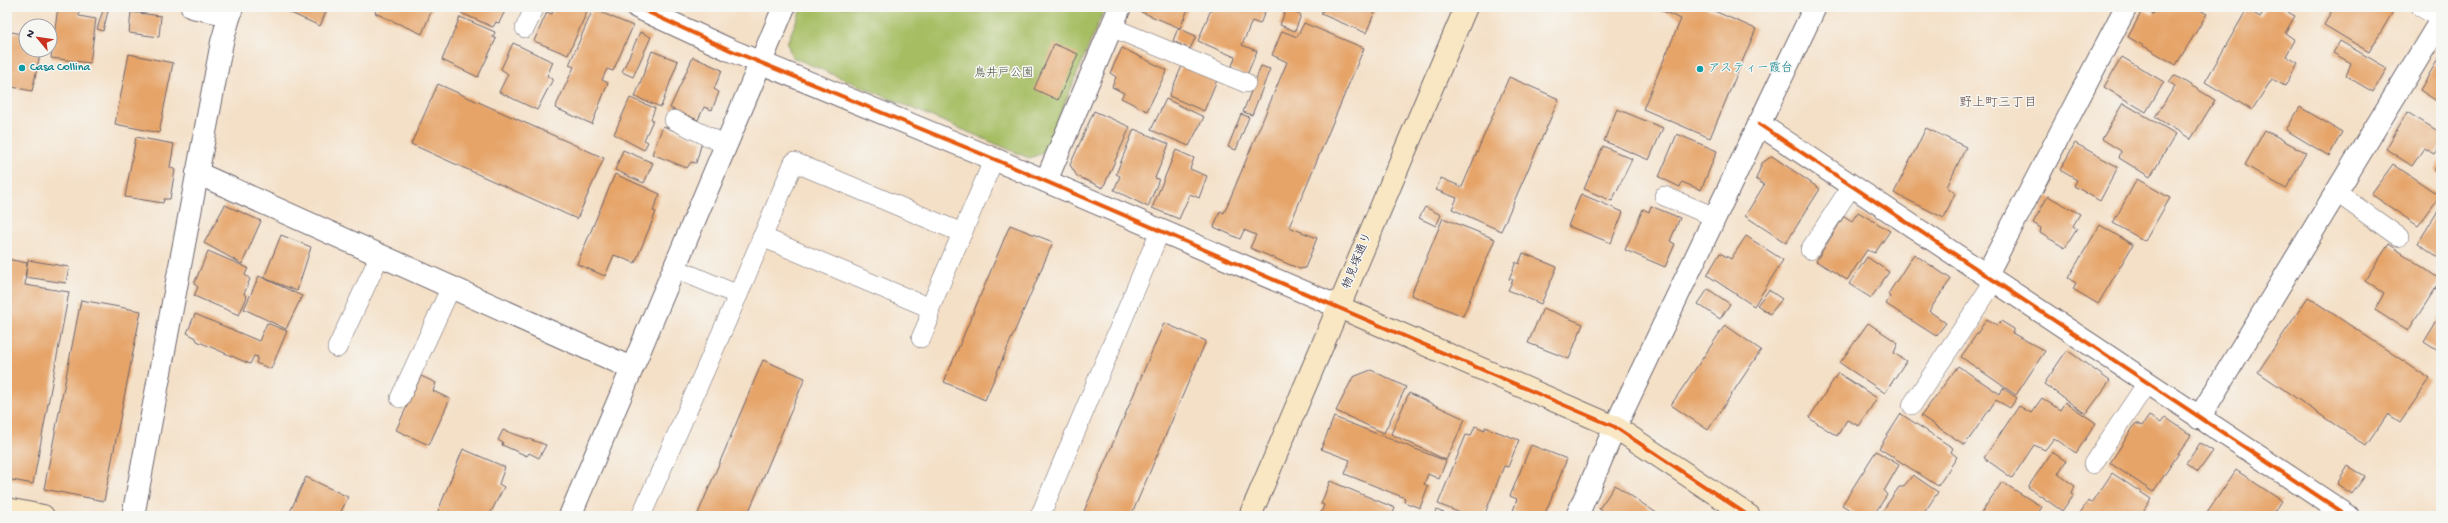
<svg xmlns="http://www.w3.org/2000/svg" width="2448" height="523" font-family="'Gochi Hand','Klee One',sans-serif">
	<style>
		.green { fill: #a6bd62; stroke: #64704e }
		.building { fill: #e6a469 }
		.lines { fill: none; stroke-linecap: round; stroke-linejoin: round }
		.lane-casing { stroke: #6c646c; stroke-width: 20 }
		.street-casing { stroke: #6c646c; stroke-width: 24 }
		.secondary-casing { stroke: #6c646c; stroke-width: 24 }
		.lane { stroke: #fff; stroke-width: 19 }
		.street { stroke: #fff; stroke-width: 22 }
		.secondary { stroke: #f9e7c3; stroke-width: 22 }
		.cycleway-casing { stroke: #f6f6f2; stroke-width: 6 }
		.cycleway { stroke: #e8590c; stroke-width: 4 }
		.culture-dot { fill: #0f9aa8; stroke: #f6f6f2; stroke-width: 1.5 }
		.labels { text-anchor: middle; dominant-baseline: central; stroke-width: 3; stroke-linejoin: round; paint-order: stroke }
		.culture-label { font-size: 12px; fill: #0d838f; stroke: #f6f6f2; text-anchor: start }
		.park-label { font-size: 12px; fill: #505849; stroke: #f6f6f2 }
		.street-label { font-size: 12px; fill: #22223b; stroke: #f6f6f2 }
		.neighbourhood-label { font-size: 13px; fill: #67504b; stroke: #f6f6f2 }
	</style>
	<rect width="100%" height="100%" fill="#f6f6f2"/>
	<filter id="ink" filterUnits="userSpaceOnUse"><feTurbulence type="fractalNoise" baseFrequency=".025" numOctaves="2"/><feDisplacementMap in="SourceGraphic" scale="8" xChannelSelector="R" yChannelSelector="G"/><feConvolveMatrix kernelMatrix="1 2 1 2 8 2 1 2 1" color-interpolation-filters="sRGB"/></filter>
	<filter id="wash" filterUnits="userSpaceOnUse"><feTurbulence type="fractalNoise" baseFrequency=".012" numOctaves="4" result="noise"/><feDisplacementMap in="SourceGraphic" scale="16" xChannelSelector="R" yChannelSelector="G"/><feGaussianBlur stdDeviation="0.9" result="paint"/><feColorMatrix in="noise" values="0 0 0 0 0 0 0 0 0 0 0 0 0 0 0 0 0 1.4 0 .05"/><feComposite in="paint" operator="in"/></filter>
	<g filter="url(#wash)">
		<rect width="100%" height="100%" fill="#f4e0c7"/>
		<path class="green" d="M 802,7 L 1105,7 L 1044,153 L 1029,158 L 792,57 L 787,43 Z"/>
		<g id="blocks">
			<g class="building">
				<path d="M 58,7 L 79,7 L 79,16 L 96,19 L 90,63 L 51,58 Z"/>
				<path d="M 104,7 L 109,7 L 103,31 L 97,29 Z"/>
				<path d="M 277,7 L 328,7 L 320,26 Z"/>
				<path d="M 377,7 L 433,7 L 422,34 L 375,13 Z"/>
				<path d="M 464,7 L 507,7 L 499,23 L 496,22 L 493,27 L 461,13 Z"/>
				<path d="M 555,7 L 589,7 L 568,55 L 534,41 L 547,12 L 552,14 Z"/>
				<path d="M 1135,7 L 1189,7 L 1180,28 L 1134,9 Z"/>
				<path d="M 1212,7 L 1267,7 L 1260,24 L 1252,21 L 1242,45 L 1257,51 L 1247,75 L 1231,69 L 1235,57 L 1198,41 Z"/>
				<path d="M 1324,7 L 1377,7 L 1366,33 L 1321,14 Z"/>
				<path d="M 1654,7 L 1705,7 L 1756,29 L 1710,138 L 1643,109 L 1681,19 Z"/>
				<path d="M 2156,7 L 2201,7 L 2200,10 L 2207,14 L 2176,65 L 2128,37 L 2143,9 L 2153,14 Z"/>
				<path d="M 2266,7 L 2279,7 L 2295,16 L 2285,33 L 2295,40 L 2286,56 L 2298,63 L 2285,86 L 2272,79 L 2252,110 L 2205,82 L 2247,9 L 2260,17 Z"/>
				<path d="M 2334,7 L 2389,7 L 2394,10 L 2369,52 L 2324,25 Z"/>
				<path d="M 593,9 L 633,26 L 613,71 L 607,69 L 602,80 L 608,83 L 592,124 L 555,108 L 574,67 L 569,65 Z"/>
				<path d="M 1286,9 L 1301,15 L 1295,31 L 1280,25 Z"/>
				<path d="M 131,12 L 161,16 L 159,37 L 129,33 Z"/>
				<path d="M 460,17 L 495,32 L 493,37 L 496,39 L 478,77 L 442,60 Z"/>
				<path d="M 1304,23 L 1364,48 L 1289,227 L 1317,238 L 1305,268 L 1300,269 L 1250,248 L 1256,235 L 1244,230 L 1240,239 L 1214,227 L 1220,211 L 1224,213 L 1287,62 L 1272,55 L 1282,31 L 1297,37 Z"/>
				<path d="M 1178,28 L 1196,36 L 1190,49 L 1173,41 Z"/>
				<path d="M 7,31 L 26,35 L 26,50 L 41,50 L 32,91 L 7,86 Z"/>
				<path d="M 640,32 L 651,37 L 633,77 L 622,72 Z"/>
				<path d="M 2340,41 L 2387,68 L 2373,92 L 2346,76 L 2351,63 L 2333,53 Z"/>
				<path d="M 513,43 L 553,62 L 547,76 L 553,79 L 537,110 L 499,92 L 508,74 L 501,69 Z"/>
				<path d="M 1054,44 L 1078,54 L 1058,100 L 1034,89 Z"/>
				<path d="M 1122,48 L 1167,70 L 1147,111 L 1121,98 L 1124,93 L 1112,87 L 1116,77 L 1110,73 Z"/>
				<path d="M 652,51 L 678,61 L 661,107 L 635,97 Z"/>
				<path d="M 129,54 L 173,63 L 159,133 L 115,124 Z"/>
				<path d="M 2441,54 L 2441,104 L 2420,90 Z"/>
				<path d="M 693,57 L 722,70 L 714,89 L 719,92 L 712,110 L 704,107 L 698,120 L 670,108 Z"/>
				<path d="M 2122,57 L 2164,82 L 2146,112 L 2104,87 Z"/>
				<path d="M 1182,66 L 1217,80 L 1204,111 L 1169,96 Z"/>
				<path d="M 1261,66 L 1270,69 L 1252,115 L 1243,112 Z"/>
				<path d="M 2174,75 L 2215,100 L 2191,139 L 2155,117 L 2175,86 L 2169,82 Z"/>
				<path d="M 1509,77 L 1559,99 L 1501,231 L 1452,209 L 1457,198 L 1436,190 L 1441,178 L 1462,187 Z"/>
				<path d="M 438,84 L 604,158 L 577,219 L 411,144 Z"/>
				<path d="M 630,98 L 655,108 L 651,119 L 653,120 L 644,140 L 648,142 L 644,150 L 614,134 Z"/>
				<path d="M 1166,99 L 1204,117 L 1189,146 L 1151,130 Z"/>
				<path d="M 2123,103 L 2176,134 L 2150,177 L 2119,158 L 2121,151 L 2102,139 Z"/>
				<path d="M 2300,107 L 2342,132 L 2329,156 L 2286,130 Z"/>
				<path d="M 1617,109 L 1663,128 L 1649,160 L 1604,141 Z"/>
				<path d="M 1094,111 L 1130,127 L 1103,188 L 1077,176 L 1070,165 Z"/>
				<path d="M 2407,112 L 2441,133 L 2441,145 L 2435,154 L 2424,148 L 2412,166 L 2386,149 Z"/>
				<path d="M 1241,114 L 1249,117 L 1236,150 L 1228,147 Z"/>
				<path d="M 663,126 L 702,142 L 696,163 L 691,162 L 687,168 L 652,154 Z"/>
				<path d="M 1926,128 L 1966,147 L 1947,187 L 1955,193 L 1944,218 L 1894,193 Z"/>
				<path d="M 1134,129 L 1169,144 L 1155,178 L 1159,179 L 1148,207 L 1114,190 L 1120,176 L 1116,174 Z"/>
				<path d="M 2265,130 L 2306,153 L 2286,189 L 2245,165 Z"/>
				<path d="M 1677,134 L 1717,151 L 1701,190 L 1682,182 L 1680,187 L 1659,177 Z"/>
				<path d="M 136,137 L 174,144 L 170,167 L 175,170 L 170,199 L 164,199 L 163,203 L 125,197 Z"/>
				<path d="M 2075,143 L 2118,167 L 2100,201 L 2074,186 L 2077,180 L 2060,170 Z"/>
				<path d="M 1603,146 L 1632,159 L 1612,201 L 1584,189 Z"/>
				<path d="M 623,150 L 653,163 L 644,183 L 615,170 Z"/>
				<path d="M 1176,150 L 1194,158 L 1190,169 L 1207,176 L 1199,198 L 1190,194 L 1179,219 L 1152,208 Z"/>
				<path d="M 1772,156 L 1820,189 L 1786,243 L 1745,216 L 1764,185 L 1756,179 L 1762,163 Z"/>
				<path d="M 2441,159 L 2441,176 L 2434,171 Z"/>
				<path d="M 2393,164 L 2440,196 L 2418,226 L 2371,194 Z"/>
				<path d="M 615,174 L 660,194 L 653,211 L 656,212 L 635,263 L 614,255 L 605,276 L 577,264 Z"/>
				<path d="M 2137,179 L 2170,198 L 2145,241 L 2113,223 Z"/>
				<path d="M 1581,194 L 1623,212 L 1611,243 L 1568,226 Z"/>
				<path d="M 2048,196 L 2080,214 L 2073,226 L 2077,229 L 2065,248 L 2040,233 L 2041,228 L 2033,223 Z"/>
				<path d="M 225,205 L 261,221 L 242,264 L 204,243 Z"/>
				<path d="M 1651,206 L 1680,218 L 1670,241 L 1675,244 L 1665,267 L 1625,250 L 1643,209 L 1649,212 Z"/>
				<path d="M 2441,206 L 2441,259 L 2418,243 Z"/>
				<path d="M 1425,207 L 1441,215 L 1436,226 L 1419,218 Z"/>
				<path d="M 1858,212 L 1890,231 L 1875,253 L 1867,250 L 1847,280 L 1816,261 L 1844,216 L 1852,221 Z"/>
				<path d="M 1443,218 L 1495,239 L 1463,316 L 1411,295 Z"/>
				<path d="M 1010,225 L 1053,242 L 985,400 L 944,382 Z"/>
				<path d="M 2100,225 L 2133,245 L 2098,304 L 2073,289 L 2076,283 L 2068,278 Z"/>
				<path d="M 281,235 L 311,247 L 297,291 L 264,278 Z"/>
				<path d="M 1746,236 L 1783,260 L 1754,306 L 1707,275 L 1720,253 L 1731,259 Z"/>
				<path d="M 2389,244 L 2441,280 L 2408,331 L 2375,310 L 2384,293 L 2365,280 Z"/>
				<path d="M 208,251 L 248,268 L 245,275 L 250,279 L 244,294 L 247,297 L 239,315 L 194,296 L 198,287 L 194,284 Z"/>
				<path d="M 1523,253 L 1557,267 L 1541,304 L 1508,290 L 1513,280 L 1509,279 L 1516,262 L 1519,264 Z"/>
				<path d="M 1914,254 L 1951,279 L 1929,311 L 1946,323 L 1936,336 L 1886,304 L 1890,297 L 1888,294 Z"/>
				<path d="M 1867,257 L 1889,272 L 1871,298 L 1849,284 Z"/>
				<path d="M 7,259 L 27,263 L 25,285 L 69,292 L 33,484 L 7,479 Z"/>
				<path d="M 28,260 L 69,267 L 66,283 L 25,277 Z"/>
				<path d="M 259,276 L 302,296 L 286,329 L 244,309 Z"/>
				<path d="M 1708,289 L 1730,304 L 1720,319 L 1698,304 Z"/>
				<path d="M 1769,290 L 1782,299 L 1770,314 L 1757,305 Z"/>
				<path d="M 2308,297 L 2430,379 L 2400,422 L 2388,414 L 2366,446 L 2258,372 Z"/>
				<path d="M 81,300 L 141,311 L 104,501 L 44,489 Z"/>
				<path d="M 1543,308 L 1583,324 L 1569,359 L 1528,343 Z"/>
				<path d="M 195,314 L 259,341 L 267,323 L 287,331 L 271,369 L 256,363 L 258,357 L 254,356 L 250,364 L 197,341 L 196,338 L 187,333 Z"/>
				<path d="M 2441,314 L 2441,353 L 2424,342 Z"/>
				<path d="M 1987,319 L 1997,325 L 2001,321 L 2014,329 L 2012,333 L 2045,351 L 2016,395 L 1961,357 Z"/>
				<path d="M 1164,323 L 1206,341 L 1131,516 L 1082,516 Z"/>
				<path d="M 1868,323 L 1898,343 L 1894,353 L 1906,361 L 1885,393 L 1840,363 Z"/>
				<path d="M 1725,325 L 1761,350 L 1708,430 L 1671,405 Z"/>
				<path d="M 2067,350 L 2110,381 L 2086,414 L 2044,384 Z"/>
				<path d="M 763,360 L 805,378 L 747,516 L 697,516 Z"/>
				<path d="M 1958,366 L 2000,394 L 2003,388 L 2017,398 L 2010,408 L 1996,400 L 1965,445 L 1921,416 Z"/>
				<path d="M 1371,370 L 1406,387 L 1384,433 L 1336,411 L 1353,377 Z"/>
				<path d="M 1838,373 L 1877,398 L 1859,426 L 1847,420 L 1837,436 L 1809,418 Z"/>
				<path d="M 421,376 L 436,383 L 433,391 L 450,399 L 429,445 L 396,430 Z"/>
				<path d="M 1409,393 L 1465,419 L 1446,460 L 1391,434 Z"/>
				<path d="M 2042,398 L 2060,410 L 2065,402 L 2096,423 L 2076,453 L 2054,438 L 2045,450 L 2034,445 L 2012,478 L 1984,458 L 2019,406 L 2031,413 Z"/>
				<path d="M 1901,414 L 1953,448 L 1951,452 L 1957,457 L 1938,486 L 1879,448 Z"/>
				<path d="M 2149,416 L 2161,423 L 2165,417 L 2191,435 L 2153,492 L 2110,463 L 2136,423 L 2142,426 Z"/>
				<path d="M 1334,417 L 1446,461 L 1439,479 L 1428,474 L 1424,484 L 1428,486 L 1420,508 L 1404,502 L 1405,498 L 1345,474 L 1350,460 L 1321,449 Z"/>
				<path d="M 1475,426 L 1485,430 L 1485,427 L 1519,440 L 1508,467 L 1504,466 L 1484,516 L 1468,516 L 1438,504 L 1466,435 L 1471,436 Z"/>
				<path d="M 503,430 L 546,445 L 539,458 L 529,453 L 527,456 L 502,445 L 503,443 L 498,440 Z"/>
				<path d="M 2200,443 L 2213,451 L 2198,472 L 2186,464 Z"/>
				<path d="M 1531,445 L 1567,459 L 1544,516 L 1525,516 L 1513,511 L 1517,499 L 1510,496 Z"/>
				<path d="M 463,449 L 505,467 L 499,484 L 504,487 L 489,516 L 436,516 Z"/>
				<path d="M 1876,451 L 1899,465 L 1884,491 L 1887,495 L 1873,516 L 1860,516 L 1842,505 Z"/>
				<path d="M 2052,452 L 2066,461 L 2058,474 L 2075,486 L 2072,493 L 2074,494 L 2062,511 L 2028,487 Z"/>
				<path d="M 2348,466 L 2365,476 L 2352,494 L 2337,484 Z"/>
				<path d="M 2236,470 L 2282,501 L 2272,516 L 2205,516 Z"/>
				<path d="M 2112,473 L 2151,499 L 2140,516 L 2078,516 L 2088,501 L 2092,503 Z"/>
				<path d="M 1913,475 L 1938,492 L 1922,516 L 1879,516 L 1899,487 L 1903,487 Z"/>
				<path d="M 306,477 L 348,497 L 339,516 L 288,516 Z"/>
				<path d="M 1330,481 L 1395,508 L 1392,516 L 1320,516 L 1324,505 L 1321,504 Z"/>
				<path d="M 2002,482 L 2042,507 L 2036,516 L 1979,516 Z"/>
				<path d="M 1615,485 L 1661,516 L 1601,516 L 1604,512 L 1599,509 Z"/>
				<path d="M 1436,510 L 1452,516 L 1434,516 Z"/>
			</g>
		</g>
	</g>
	<g filter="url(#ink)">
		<use href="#blocks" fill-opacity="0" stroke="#6c646c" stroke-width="1"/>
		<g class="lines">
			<g class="lane-casing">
				<g id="lane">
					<path d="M 2421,7 L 2441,19"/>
					<path d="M 1111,27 L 1246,83"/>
					<path d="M 525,28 L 535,7"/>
					<path d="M 674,120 L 726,145"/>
					<path d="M 2336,192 L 2399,237"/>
					<path d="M 1664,196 L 1715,217"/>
					<path d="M 762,237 L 930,308 L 994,159"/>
					<path d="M 1810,250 L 1852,185"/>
					<path d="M 738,295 L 794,162 L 962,233"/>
					<path d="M 921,338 L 928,322 L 930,308"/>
					<path d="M 337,348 L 380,255"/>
					<path d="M 400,398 L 451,287"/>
					<path d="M 1912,405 L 1995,280"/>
					<path d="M 2093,464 L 2147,383"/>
					<path d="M 641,516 L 738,295 L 674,268"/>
					<path d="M 1040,516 L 1160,231"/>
				</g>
			</g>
			<g class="street-casing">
				<g id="street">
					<path d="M 192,7 L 230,15"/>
					<path d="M 637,7 L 730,50 L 994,159 L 1339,307"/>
					<path d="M 1759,124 L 2348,516"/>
					<path d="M 197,173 L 631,368"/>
					<path d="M 1046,181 L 1120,7"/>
					<path d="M 1987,274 L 2126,7"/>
					<path d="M 2199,418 L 2441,20"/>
					<path d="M 133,516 L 222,42 L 232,7"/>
					<path d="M 570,516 L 784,7"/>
					<path d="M 1577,516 L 1615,427 L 1815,7"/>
				</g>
			</g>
			<g class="secondary-casing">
				<g id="secondary">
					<path d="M 1339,307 L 1615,427 L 1749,516"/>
					<path d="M 7,509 L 43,516"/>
					<path d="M 1250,516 L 1466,7"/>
				</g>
			</g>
			<use href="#lane" class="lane"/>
			<use href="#street" class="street"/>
			<use href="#secondary" class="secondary"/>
			<g class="cycleway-casing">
				<g id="cycleway">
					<path d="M 637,7 L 730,50 L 994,159 L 1615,427 L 1749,516"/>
					<path d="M 1759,124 L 2348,516"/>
				</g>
			</g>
			<use href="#cycleway" class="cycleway"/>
		</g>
	</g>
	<g class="culture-dot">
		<circle cx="22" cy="68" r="4"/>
		<circle cx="1700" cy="69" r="4"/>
	</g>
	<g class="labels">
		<g class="culture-label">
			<text x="30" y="68">Casa Collina</text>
			<text x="1708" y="69">アスティー霞台</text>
		</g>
		<g class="park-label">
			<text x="1004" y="74">鳥井戸公園</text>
		</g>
		<g class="street-label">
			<text transform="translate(1358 261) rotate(-68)">物見塚通り</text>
		</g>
		<g class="neighbourhood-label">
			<text x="1998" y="103">野上町三丁目</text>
		</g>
	</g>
	<rect width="2448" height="523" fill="none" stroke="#f6f6f2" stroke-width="24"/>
	<g transform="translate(38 38) rotate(299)"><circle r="19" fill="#f6f6f2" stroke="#a1a1a9"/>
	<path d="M0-3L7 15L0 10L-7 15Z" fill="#c8321e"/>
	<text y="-6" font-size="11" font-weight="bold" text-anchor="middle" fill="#22223b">N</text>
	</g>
</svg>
